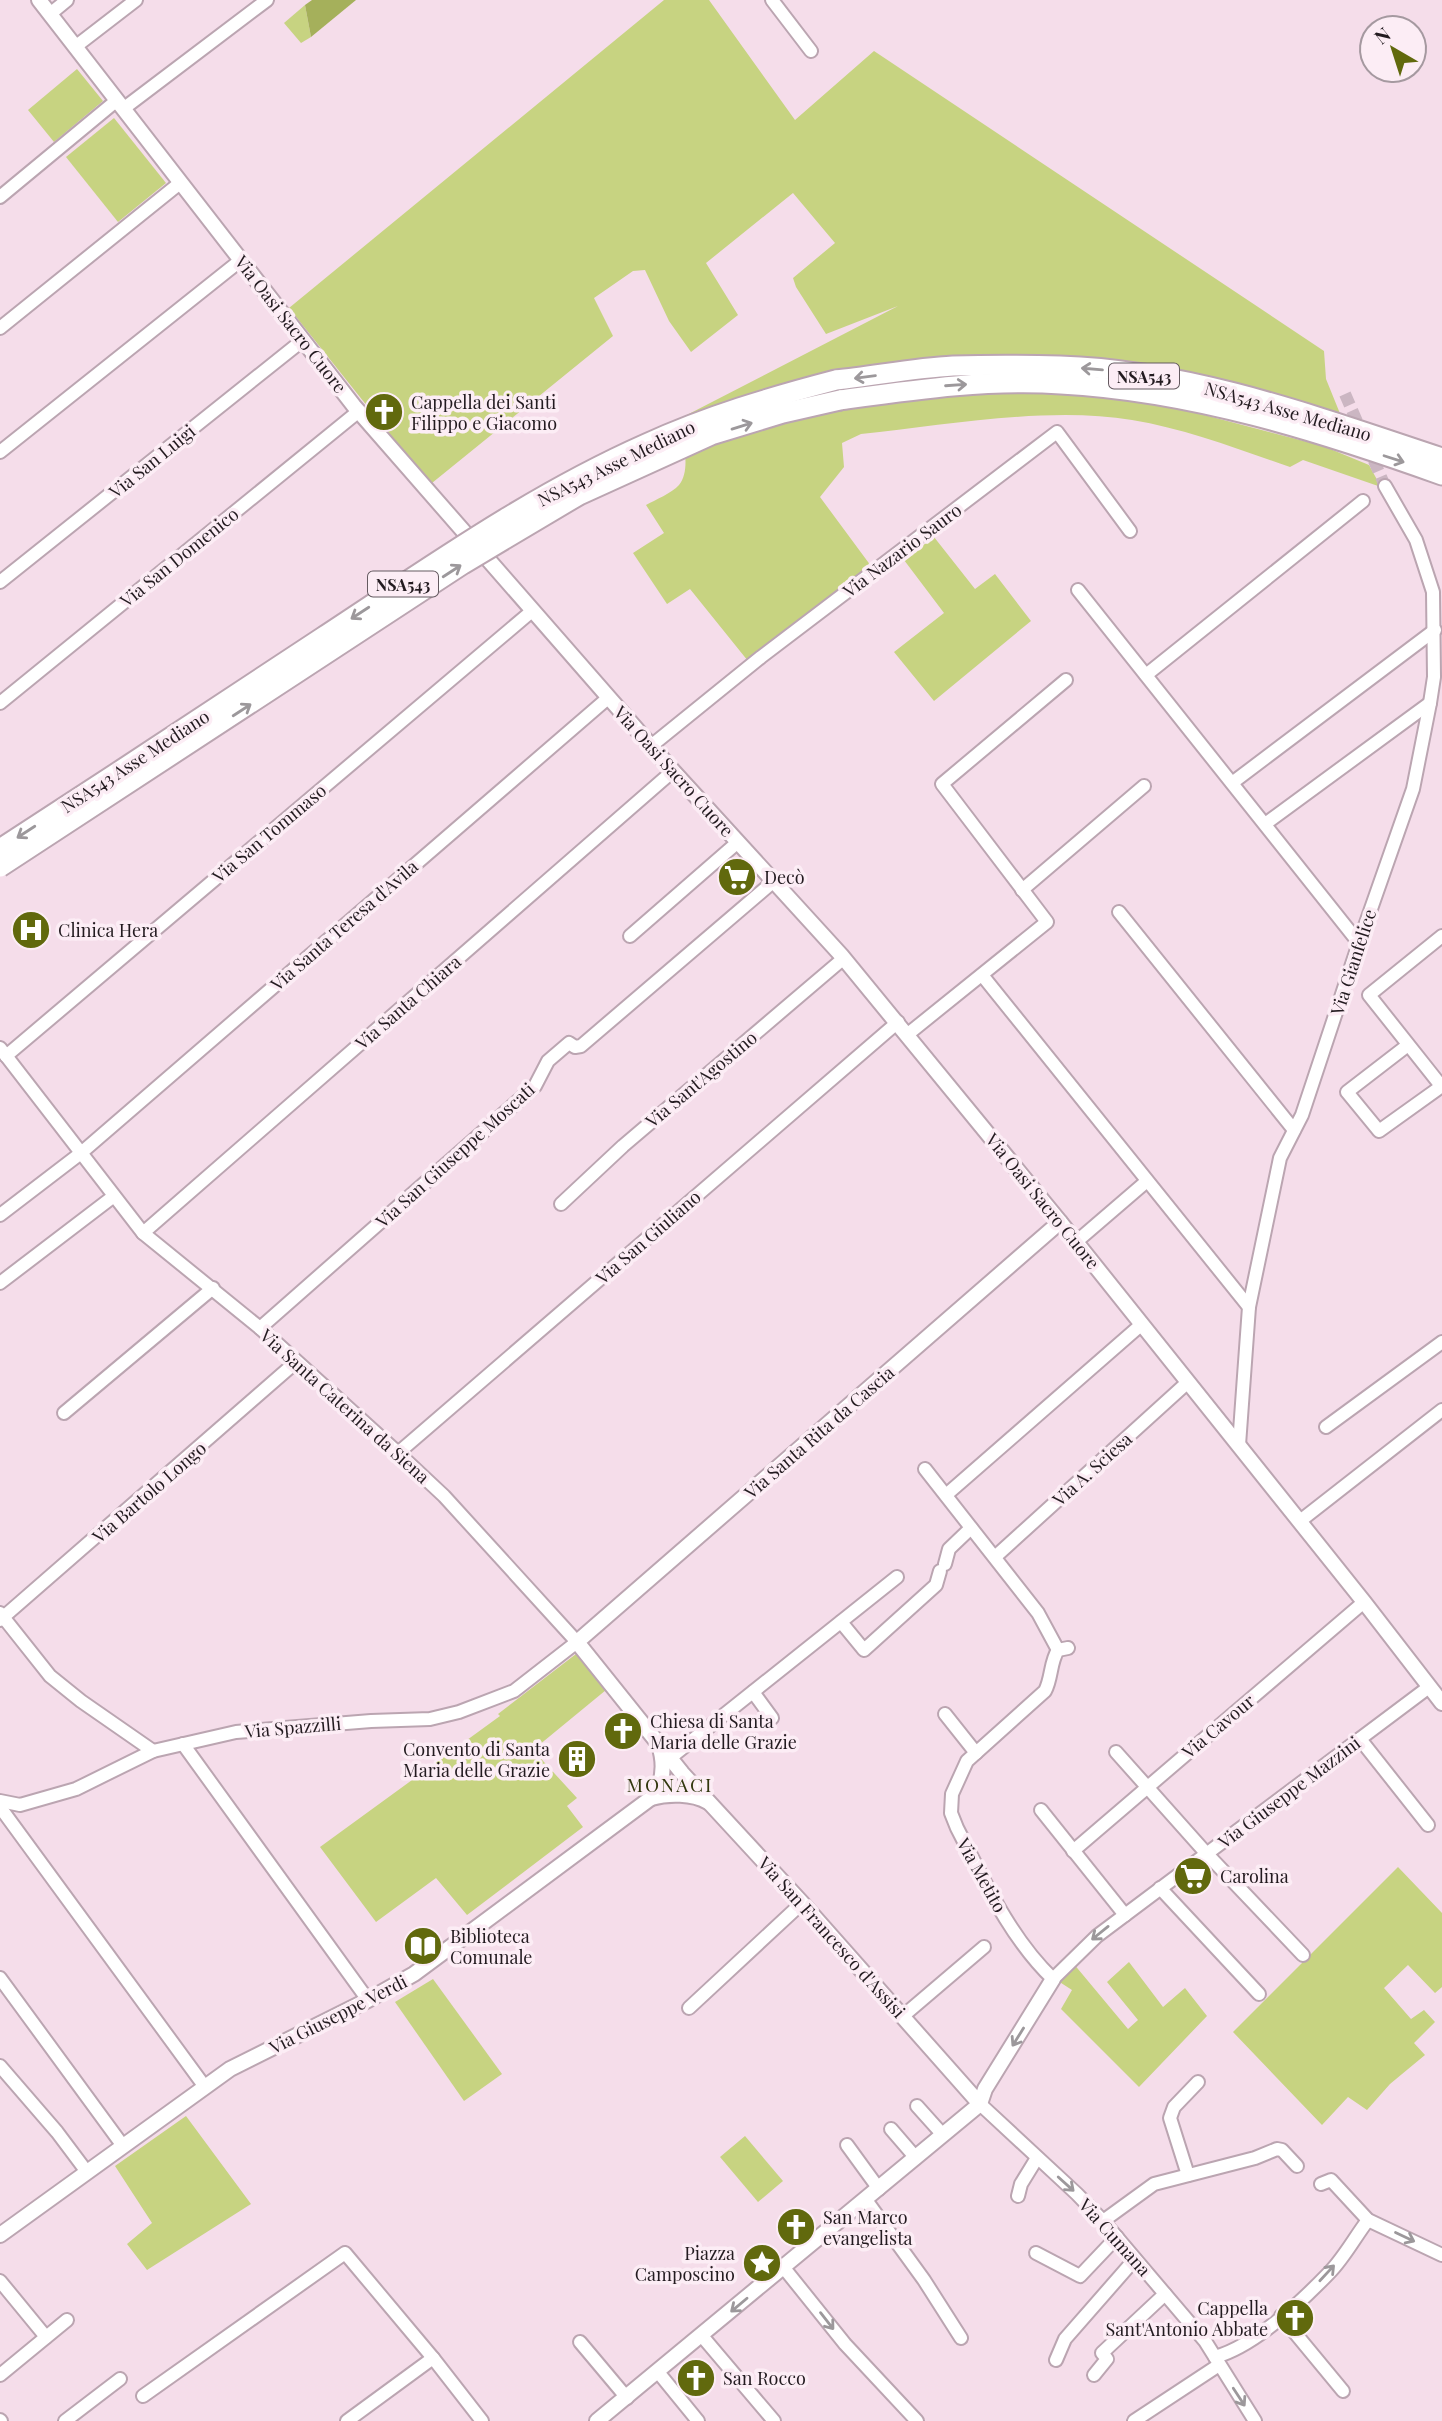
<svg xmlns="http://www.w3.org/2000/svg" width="1442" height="2421" font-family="'Playfair Display',serif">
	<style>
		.green { fill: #c7d381 }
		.forest { fill: #a5b05b }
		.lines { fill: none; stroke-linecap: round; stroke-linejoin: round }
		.minor-tunnel { stroke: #cbb6c2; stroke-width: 12; stroke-dasharray: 12 6; stroke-linecap: butt }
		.minor-casing { stroke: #bba5b1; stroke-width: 16 }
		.tertiary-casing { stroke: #bba5b1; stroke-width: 18 }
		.trunk-casing { stroke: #bba5b1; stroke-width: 23 }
		.minor { stroke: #fff; stroke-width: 12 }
		.tertiary { stroke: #fff; stroke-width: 14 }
		.trunk { stroke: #fff; stroke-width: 19 }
		.trunk-bridge-casing { stroke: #bba5b1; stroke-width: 23; stroke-linecap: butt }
		.trunk-bridge { stroke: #fff; stroke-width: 19 }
		.oneway { stroke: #9c989b }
		.labels { text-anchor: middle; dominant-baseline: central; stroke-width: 7; stroke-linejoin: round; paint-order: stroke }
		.shield { fill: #fcedf5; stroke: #645a60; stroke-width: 2 }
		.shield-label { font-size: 16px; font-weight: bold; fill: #231b20 }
		.street-label { font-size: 18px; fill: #231b20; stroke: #fcedf5 }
		.poi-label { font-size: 18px; fill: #231b20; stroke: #fcedf5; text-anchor: start }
		.neighbourhood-label { font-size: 19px; letter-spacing: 2px; fill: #32370f; stroke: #fcedf5 }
	</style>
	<rect width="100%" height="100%" fill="#f5ddea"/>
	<g class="green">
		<path d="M 664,0 L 709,0 L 795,120 L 874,51 L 1324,351 L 1326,379 L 1341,416 L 1179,375 L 831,373 L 837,406 L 996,390 L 1115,398 L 1174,407 L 1323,446 L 1369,465 L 1381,487 L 1303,460 L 1290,467 C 1238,449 1186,429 1132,420 C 1049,406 946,425 861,434 L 842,443 L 844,467 L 820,497 L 871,566 L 748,661 L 690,589 L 667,604 L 633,553 L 664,533 L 646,505 C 655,500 672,493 679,485 C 692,469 682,437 679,419 L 898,306 L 826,334 L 796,287 L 793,278 L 835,243 L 793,193 L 706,263 L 738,315 L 691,352 L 669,321 L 645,270 L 633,271 L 594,298 L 613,336 L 432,483 L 395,441 L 289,308 Z"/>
		<path d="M 305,5 L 311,37 L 301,43 L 284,23 Z"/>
		<path d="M 77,69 L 103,101 L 54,142 L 28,110 Z"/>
		<path d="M 114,118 L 166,183 L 118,222 L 66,157 Z"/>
		<path d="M 934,537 L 975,589 L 995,574 L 1031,621 L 934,701 L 894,652 L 944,613 L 904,560 Z"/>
		<path d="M 576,1654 L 606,1690 L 533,1750 L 577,1798 L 567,1806 L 583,1827 L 467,1915 L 436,1878 L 376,1922 L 320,1847 L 500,1716 L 498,1714 Z"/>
		<path d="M 1398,1867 L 1442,1913 L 1442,1987 L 1435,1993 L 1408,1965 L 1384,1988 L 1411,2019 L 1424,2010 L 1435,2022 L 1414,2043 L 1425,2055 L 1390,2084 L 1367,2110 L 1348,2097 L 1322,2125 L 1233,2032 Z"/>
		<path d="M 1129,1962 L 1163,2007 L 1185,1988 L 1207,2016 L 1139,2087 L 1061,2009 L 1072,1990 L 1058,1981 L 1073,1963 L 1128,2029 L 1138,2020 L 1107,1982 Z"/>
		<path d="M 433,1979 L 502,2074 L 464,2101 L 395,2002 Z"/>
		<path d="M 186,2116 L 251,2204 L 147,2270 L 127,2244 L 152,2223 L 115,2166 Z"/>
		<path d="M 745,2136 L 783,2181 L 758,2202 L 720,2157 Z"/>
	</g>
	<path class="forest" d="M 312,0 L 356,0 L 311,37 L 305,5 Z"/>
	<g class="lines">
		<path class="minor-tunnel" d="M 1345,394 L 1385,486"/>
		<g class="minor-casing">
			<g id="minor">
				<path d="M 772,0 L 811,51"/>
				<path d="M 50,14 L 67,0"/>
				<path d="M 75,47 L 136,0"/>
				<path d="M 123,109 L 267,0"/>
				<path d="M 0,197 L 116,101"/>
				<path d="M 0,328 L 180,183"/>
				<path d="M 0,452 L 241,260"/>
				<path d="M 0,582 L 303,340"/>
				<path d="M 1078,590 L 1359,943"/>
				<path d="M 1146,675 L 1363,501"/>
				<path d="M 0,703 L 359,411"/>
				<path d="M 651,746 L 761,657 L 1057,432 L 1130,531"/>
				<path d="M 1232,783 L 1435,630"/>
				<path d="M 1265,824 L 1430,703"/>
				<path d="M 1022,890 L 1144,786"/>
				<path d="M 1119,912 L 1294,1130"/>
				<path d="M 630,936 L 738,842"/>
				<path d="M 1442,936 L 1369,995 L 1442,1087"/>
				<path d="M 982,975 L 1249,1307"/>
				<path d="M 908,1034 L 1047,922 L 942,784 L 1066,680"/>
				<path d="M 1408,1045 L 1347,1092 L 1379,1131 L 1442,1086"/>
				<path d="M 0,1048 L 143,1233 L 260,1328 L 398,1453 L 444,1496 L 577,1642 L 514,1691 L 459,1712 L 430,1719 L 371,1721 L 236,1732 L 153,1751 L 76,1789 L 20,1805 L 0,1801"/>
				<path d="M 6,1056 L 532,611"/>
				<path d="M 561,1204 L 623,1146 L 844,958"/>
				<path d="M 0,1215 L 81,1153 L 608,698"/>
				<path d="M 143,1233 L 673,771"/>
				<path d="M 1076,1242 L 1147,1181"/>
				<path d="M 0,1283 L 114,1196"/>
				<path d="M 260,1328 L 535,1086 L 548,1061 L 569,1043 L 575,1047 L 581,1046 L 774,881"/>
				<path d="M 64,1413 L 213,1288"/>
				<path d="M 1326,1427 L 1442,1342"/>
				<path d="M 1239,1445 L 1249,1307 L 1280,1158 L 1302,1115 L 1359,943 L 1413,789 L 1430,703 L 1434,677 L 1433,592 L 1416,540 L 1385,486"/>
				<path d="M 398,1453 L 898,1022"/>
				<path d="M 925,1469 L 1038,1613 L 1058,1650"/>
				<path d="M 946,1495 L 1142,1324"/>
				<path d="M 1300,1521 L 1442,1410"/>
				<path d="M 995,1557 L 1188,1382"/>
				<path d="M 945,1564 L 949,1549 L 971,1528"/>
				<path d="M 0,1613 L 50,1676 L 81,1701 L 153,1751"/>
				<path d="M 0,1620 L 296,1362"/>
				<path d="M 841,1622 L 864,1650 L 936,1585 L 940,1571"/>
				<path d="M 1068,1648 L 1058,1650 C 1050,1662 1052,1678 1045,1691 L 967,1761 L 952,1794 L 951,1813 L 957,1828 C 984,1880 1010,1938 1053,1979 L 1097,1936 L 1429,1687"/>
				<path d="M 753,1692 L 772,1718"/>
				<path d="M 945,1714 L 976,1753"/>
				<path d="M 1360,1739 L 1428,1825"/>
				<path d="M 183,1744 L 368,2000"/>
				<path d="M 1116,1752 L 1206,1853 L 1303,1955"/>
				<path d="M 670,1758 L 897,1577"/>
				<path d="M 0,1807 L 205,2087"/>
				<path d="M 1041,1810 L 1125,1915"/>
				<path d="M 1073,1851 L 1364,1602"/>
				<path d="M 1160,1888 L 1259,1994"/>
				<path d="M 0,1978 L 123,2146"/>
				<path d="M 689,2008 L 802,1903"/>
				<path d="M 903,2016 L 984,1947"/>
				<path d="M 0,2066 L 57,2132 L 87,2172"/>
				<path d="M 980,2104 L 1077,2194 L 1103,2221 L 1205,2341 L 1255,2421"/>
				<path d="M 917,2106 L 943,2135"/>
				<path d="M 891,2129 L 916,2158"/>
				<path d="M 847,2145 L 879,2189"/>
				<path d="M 1188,2175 L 1170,2118 L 1174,2107 L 1198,2082"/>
				<path d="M 1321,2184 L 1331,2180 L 1368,2220 L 1442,2255"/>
				<path d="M 1018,2196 L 1021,2184 L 1037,2158"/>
				<path d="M 866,2200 L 924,2280 L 961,2338"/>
				<path d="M 1103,2221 L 1154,2184 L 1255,2158 L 1277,2149 L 1282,2150 L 1297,2166"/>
				<path d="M 1036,2253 L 1080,2276 L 1117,2237"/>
				<path d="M 784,2268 L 845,2344 L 917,2421"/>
				<path d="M 0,2281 L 46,2337"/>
				<path d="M 1281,2316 L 1343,2391"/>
				<path d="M 702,2336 L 774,2421"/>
				<path d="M 580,2342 L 627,2398"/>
				<path d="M 1215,2357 C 1255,2346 1300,2303 1329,2273 C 1344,2258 1355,2237 1368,2220"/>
				<path d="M 1056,2360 L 1065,2339 L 1135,2259"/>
				<path d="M 658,2372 L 698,2421"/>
				<path d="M 0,2375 L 67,2320"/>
				<path d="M 1094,2375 L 1107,2359 L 1102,2353 L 1165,2294"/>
				<path d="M 143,2396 L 345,2253 L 433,2358 L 482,2421"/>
				<path d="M 0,2420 L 1,2421"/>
				<path d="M 65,2421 L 120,2379"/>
				<path d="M 347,2421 L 433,2358"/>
				<path d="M 1134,2421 L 1219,2365"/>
			</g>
		</g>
		<g class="tertiary-casing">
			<g id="tertiary">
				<path d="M 39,0 L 354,406 L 673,771 L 841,955 L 1060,1222 L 1364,1602 L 1442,1703"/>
				<path d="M 651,1798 C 668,1793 693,1793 708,1802"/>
				<path d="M 980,2104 L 802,1903 L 682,1773 L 577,1642 L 1060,1222"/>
				<path d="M 0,2235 L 230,2069 L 368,2000 L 414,1974 L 651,1798 C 664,1783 665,1764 659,1745"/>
				<path d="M 597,2421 L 980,2104 L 985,2089 L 1053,1979"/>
			</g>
		</g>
		<g class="trunk-casing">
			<g id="trunk">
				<path d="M 836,380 C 875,376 914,368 953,366 C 988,365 1024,365 1060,366 C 1191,370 1318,417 1442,458"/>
				<path d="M 840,400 C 913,390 987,379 1061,384 C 1192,391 1319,431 1442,475"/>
			</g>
		</g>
		<use href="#minor" class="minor"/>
		<use href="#tertiary" class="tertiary"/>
		<use href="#trunk" class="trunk"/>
		<g class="trunk-bridge-casing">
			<g id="trunk-bridge">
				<path d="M 0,849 C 108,779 216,708 323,637 C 428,568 531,495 646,444 C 707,416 771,397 836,380"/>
				<path d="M 0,867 L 463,564 L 579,495 L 711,435 L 783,413 L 840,400"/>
			</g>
		</g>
		<use href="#trunk-bridge" class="trunk-bridge"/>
	</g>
	<defs><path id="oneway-shaft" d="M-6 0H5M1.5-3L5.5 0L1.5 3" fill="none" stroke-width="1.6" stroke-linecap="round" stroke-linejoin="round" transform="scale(1.75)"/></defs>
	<g class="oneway">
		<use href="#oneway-shaft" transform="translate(1092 369) rotate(-175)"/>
		<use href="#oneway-shaft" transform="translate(865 377) rotate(173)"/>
		<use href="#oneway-shaft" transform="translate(956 385) rotate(-4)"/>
		<use href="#oneway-shaft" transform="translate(742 426) rotate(-17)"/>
		<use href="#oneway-shaft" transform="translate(1394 459) rotate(18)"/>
		<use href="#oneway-shaft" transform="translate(452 571) rotate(-33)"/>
		<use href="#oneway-shaft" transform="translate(360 613) rotate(147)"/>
		<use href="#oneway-shaft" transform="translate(242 710) rotate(-33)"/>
		<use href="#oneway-shaft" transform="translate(26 832) rotate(147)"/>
		<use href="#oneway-shaft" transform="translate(1100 1933) rotate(141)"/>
		<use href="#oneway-shaft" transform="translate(1018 2037) rotate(122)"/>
		<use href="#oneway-shaft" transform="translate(1066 2184) rotate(42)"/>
		<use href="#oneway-shaft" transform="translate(1405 2237) rotate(25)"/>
		<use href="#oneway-shaft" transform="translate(1327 2273) rotate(-47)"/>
		<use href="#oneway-shaft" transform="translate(739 2305) rotate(140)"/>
		<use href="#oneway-shaft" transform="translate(827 2321) rotate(52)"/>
		<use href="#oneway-shaft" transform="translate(1239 2397) rotate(57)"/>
	</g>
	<defs>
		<g id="church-disc" transform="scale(2.0125)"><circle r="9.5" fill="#61690d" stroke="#fcedf5"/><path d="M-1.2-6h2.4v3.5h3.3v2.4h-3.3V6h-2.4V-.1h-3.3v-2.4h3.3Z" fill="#fff"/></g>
		<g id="supermarket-disc" transform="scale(2.0125)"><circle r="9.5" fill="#61690d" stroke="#fcedf5"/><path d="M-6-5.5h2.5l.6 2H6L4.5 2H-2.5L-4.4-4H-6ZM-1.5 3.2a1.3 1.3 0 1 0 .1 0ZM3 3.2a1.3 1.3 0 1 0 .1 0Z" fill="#fff"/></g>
		<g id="hospital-disc" transform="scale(2.0125)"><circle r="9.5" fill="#61690d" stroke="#fcedf5"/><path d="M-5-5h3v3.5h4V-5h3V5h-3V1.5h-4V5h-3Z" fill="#fff"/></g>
		<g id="building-disc" transform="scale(2.0125)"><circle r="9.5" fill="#61690d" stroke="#fcedf5"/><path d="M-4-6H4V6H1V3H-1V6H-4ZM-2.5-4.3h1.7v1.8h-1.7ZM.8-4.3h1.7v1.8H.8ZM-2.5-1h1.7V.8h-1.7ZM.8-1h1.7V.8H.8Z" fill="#fff"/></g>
		<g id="library-disc" transform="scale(2.0125)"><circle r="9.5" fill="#61690d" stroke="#fcedf5"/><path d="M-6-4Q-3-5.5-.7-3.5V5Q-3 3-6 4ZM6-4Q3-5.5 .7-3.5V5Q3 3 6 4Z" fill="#fff"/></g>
		<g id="sight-disc" transform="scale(2.0125)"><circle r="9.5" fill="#61690d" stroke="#fcedf5"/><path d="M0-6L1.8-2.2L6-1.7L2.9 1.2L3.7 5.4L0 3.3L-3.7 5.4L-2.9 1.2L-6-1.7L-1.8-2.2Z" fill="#fff"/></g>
	</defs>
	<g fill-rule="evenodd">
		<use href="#church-disc" x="384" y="412"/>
		<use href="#supermarket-disc" x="737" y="877"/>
		<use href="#hospital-disc" x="31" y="930"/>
		<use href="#church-disc" x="623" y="1731"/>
		<use href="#building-disc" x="577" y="1759"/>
		<use href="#supermarket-disc" x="1193" y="1876"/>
		<use href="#library-disc" x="423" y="1946"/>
		<use href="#church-disc" x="796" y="2227"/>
		<use href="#sight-disc" x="762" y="2263"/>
		<use href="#church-disc" x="1295" y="2318"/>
		<use href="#church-disc" x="696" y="2378"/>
	</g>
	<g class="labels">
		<g class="shield">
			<rect x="1109" y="363.5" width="70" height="25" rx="5"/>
			<rect x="368" y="571.5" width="70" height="25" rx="5"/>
		</g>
		<g class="shield-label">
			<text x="1144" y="376">NSA543</text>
			<text x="403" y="584">NSA543</text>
		</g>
		<g class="street-label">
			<text transform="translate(291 324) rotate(52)">Via Oasi Sacro Cuore</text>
			<text transform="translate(1288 411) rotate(16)">NSA543 Asse Mediano</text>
			<text transform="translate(152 461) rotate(-39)">Via San Luigi</text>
			<text transform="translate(616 463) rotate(-26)">NSA543 Asse Mediano</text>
			<text transform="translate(902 550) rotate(-37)">Via Nazario Sauro</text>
			<text transform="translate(179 557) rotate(-39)">Via San Domenico</text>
			<text transform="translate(135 761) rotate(-33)">NSA543 Asse Mediano</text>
			<text transform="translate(674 771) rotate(48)">Via Oasi Sacro Cuore</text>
			<text transform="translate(269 833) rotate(-40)">Via San Tommaso</text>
			<text transform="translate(344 925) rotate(-41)">Via Santa Teresa d'Avila</text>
			<text transform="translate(1353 962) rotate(-72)">Via Gianfelice</text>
			<text transform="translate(408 1002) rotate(-41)">Via Santa Chiara</text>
			<text transform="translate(701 1079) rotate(-40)">Via Sant'Agostino</text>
			<text transform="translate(455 1155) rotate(-42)">Via San Giuseppe Moscati</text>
			<text transform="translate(1043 1201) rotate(51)">Via Oasi Sacro Cuore</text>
			<text transform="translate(648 1237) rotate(-41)">Via San Giuliano</text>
			<text transform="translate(345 1406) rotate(42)">Via Santa Caterina da Siena</text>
			<text transform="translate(819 1432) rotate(-41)">Via Santa Rita da Cascia</text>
			<text transform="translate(1092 1469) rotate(-42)">Via A. Sciesa</text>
			<text transform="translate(149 1492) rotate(-41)">Via Bartolo Longo</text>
			<text transform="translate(1218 1726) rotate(-40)">Via Cavour</text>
			<text transform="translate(293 1727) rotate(-5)">Via Spazzilli</text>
			<text transform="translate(1289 1792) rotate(-37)">Via Giuseppe Mazzini</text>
			<text transform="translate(982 1875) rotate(61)">Via Metito</text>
			<text transform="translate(832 1937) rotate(48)">Via San Francesco d'Assisi</text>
			<text transform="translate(338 2014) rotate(-27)">Via Giuseppe Verdi</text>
			<text transform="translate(1115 2237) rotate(48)">Via Cumana</text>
		</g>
		<g class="poi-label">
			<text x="411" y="402">Cappella dei Santi<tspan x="411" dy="21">Filippo e Giacomo</tspan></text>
			<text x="764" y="877">Decò</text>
			<text x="58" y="930">Clinica Hera</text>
			<text x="650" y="1721">Chiesa di Santa<tspan x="650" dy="21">Maria delle Grazie</tspan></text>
			<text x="550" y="1749" text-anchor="end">Convento di Santa<tspan x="550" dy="21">Maria delle Grazie</tspan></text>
			<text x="1220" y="1876">Carolina</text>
			<text x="450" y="1936">Biblioteca<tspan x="450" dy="21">Comunale</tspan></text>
			<text x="823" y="2217">San Marco<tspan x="823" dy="21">evangelista</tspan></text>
			<text x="735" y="2253" text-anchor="end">Piazza<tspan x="735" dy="21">Camposcino</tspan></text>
			<text x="1268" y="2308" text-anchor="end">Cappella<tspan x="1268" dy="21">Sant'Antonio Abbate</tspan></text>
			<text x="723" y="2378">San Rocco</text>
		</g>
		<g class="neighbourhood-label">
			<text x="670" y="1784">MONACI</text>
		</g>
	</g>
	<g transform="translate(1393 49) rotate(321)"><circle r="33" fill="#fcedf5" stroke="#a599a0" stroke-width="2"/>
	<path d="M0-5L12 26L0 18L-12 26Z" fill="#61690d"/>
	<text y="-10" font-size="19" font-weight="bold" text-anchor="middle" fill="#231b20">N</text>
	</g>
</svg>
